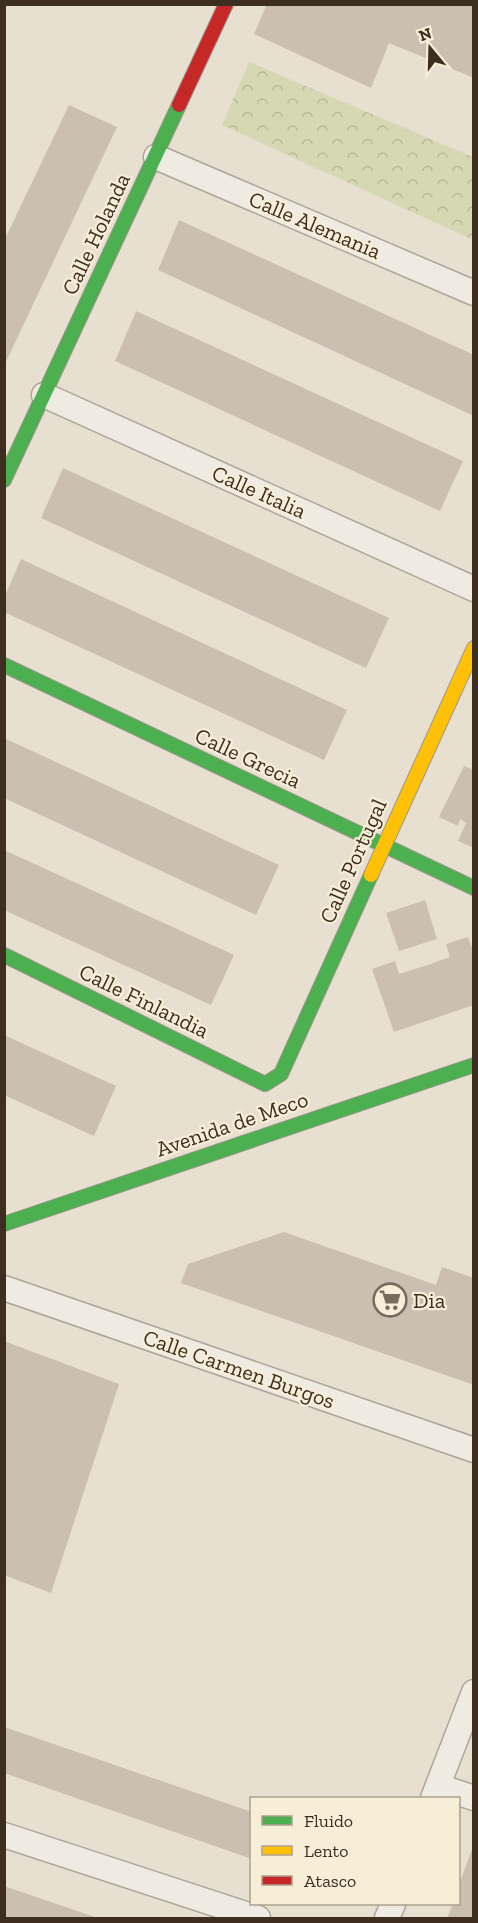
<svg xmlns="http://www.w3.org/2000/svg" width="478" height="1923" font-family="'Zilla Slab',serif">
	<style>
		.forest { fill: url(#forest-crowns) }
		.building { fill: #cbbfb2 }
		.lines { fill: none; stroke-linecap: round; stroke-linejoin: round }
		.street-casing { stroke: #ada599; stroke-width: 27 }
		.fast-casing { stroke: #9c958a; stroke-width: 16 }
		.slow-casing { stroke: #9c958a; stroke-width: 16 }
		.jam-casing { stroke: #9c958a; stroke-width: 16 }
		.street { stroke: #efebe3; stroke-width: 24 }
		.fast { stroke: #4caf50; stroke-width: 14 }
		.slow { stroke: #ffc107; stroke-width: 14 }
		.jam { stroke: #c62828; stroke-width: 14 }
		.labels { text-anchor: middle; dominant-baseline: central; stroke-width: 4.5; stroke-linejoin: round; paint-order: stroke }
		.street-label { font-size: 22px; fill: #3d2e20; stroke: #f7eed8 }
		.poi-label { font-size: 22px; fill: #3d2e20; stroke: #f7eed8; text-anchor: start }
	</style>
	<defs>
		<pattern id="forest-crowns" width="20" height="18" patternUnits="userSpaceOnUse" patternTransform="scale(1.5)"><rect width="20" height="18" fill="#d6d7b3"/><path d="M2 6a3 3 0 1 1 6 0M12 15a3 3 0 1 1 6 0" fill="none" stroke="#b9b99a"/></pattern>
	</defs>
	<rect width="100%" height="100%" fill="#e7e0d1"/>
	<path class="forest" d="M 249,62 L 473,157 L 473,240 L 222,125 Z"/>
	<g class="building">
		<path d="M 267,4 L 474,4 L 474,78 L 389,43 L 371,88 L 254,34 Z"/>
		<path d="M 69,105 L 117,127 L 4,366 L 4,241 Z"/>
		<path d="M 179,220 L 474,355 L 474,416 L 158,270 Z"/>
		<path d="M 136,311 L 463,461 L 440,511 L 115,361 Z"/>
		<path d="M 63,468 L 389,618 L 366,668 L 41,518 Z"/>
		<path d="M 21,559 L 347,710 L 324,760 L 4,612 L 4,598 Z"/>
		<path d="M 4,738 L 279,865 L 256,915 L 4,798 Z"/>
		<path d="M 464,766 L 474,770 L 474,848 L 458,841 L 466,823 L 460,819 L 458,826 L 439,817 Z"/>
		<path d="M 4,850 L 234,955 L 211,1005 L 4,910 Z"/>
		<path d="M 425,900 L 437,939 L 399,951 L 386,913 Z"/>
		<path d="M 468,937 L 474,953 L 474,1005 L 394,1032 L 372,969 L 395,961 L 399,974 L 425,966 L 450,957 L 446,944 Z"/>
		<path d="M 4,1035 L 116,1086 L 94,1136 L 4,1095 Z"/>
		<path d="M 284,1232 L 436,1285 L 442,1267 L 474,1278 L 474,1385 L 181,1283 L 188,1264 Z"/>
		<path d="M 4,1341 L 119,1384 L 51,1593 L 4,1575 Z"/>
		<path d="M 4,1727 L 252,1812 L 252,1859 L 4,1773 Z"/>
		<path d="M 474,1844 L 474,1918 L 447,1918 L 453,1904 L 458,1904 L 458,1887 Z"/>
		<path d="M 4,1886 L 98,1918 L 4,1918 Z"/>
	</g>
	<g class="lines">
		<g class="street-casing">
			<g id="street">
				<path d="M 156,157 L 474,293"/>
				<path d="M 44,395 L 474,589"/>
				<path d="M 4,1288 L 474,1450"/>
				<path d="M 438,1786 L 474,1798"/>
				<path d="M 433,1798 L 474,1692"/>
				<path d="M 4,1835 L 258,1918"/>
				<path d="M 387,1918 L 393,1904"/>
			</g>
		</g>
		<g class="fast-casing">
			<g id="fast">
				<path d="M 4,480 L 179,105"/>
				<path d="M 4,665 L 474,888"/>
				<path d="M 4,955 L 265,1084 L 281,1074 L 371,875"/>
				<path d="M 4,1224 L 474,1065"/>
			</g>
		</g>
		<g class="slow-casing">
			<path id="slow" d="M 371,875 L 474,648"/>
		</g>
		<g class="jam-casing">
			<path id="jam" d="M 179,105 L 226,4"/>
		</g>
		<use href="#street" class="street"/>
		<use href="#fast" class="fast"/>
		<use href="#slow" class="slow"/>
		<use href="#jam" class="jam"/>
	</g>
	<defs>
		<g id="supermarket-ring" transform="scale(1.725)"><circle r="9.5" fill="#f7eed8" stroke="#786c5e" stroke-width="1.5"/><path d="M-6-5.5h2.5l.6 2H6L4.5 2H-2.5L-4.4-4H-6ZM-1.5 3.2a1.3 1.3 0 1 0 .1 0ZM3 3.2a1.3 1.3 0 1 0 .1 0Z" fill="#786c5e"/></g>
	</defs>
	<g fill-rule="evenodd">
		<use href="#supermarket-ring" x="390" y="1300"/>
	</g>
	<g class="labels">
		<g class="street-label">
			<text transform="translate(315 225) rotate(23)">Calle Alemania</text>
			<text transform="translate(96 234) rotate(-65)">Calle Holanda</text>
			<text transform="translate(259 492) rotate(24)">Calle Italia</text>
			<text transform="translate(248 758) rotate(25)">Calle Grecia</text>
			<text transform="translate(353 861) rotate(-66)">Calle Portugal</text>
			<text transform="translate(144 1001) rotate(26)">Calle Finlandia</text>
			<text transform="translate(232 1124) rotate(-19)">Avenida de Meco</text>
			<text transform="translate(239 1369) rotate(19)">Calle Carmen Burgos</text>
		</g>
		<g class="poi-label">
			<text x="413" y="1300">Dia</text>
		</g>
	</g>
	<rect width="478" height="1923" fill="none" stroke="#3d2e20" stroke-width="12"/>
	<rect x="250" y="1797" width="210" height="108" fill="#f7eed8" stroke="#ada18e" stroke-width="1.5"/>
	<rect x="262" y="1816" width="30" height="9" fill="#4caf50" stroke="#ada18e" stroke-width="1.5"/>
	<text x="304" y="1827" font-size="18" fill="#3d2e20">Fluido</text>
	<rect x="262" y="1846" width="30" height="9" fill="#ffc107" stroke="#ada18e" stroke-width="1.5"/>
	<text x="304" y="1857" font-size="18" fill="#3d2e20">Lento</text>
	<rect x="262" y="1876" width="30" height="9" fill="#c62828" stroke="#ada18e" stroke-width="1.5"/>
	<text x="304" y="1887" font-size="18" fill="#3d2e20">Atasco</text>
	<g transform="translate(430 48) rotate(341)" stroke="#f7eed8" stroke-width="4.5" paint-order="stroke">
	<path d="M0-4.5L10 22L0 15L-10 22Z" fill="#3d2e20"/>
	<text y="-9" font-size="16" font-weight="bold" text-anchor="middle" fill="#3d2e20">N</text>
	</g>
</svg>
